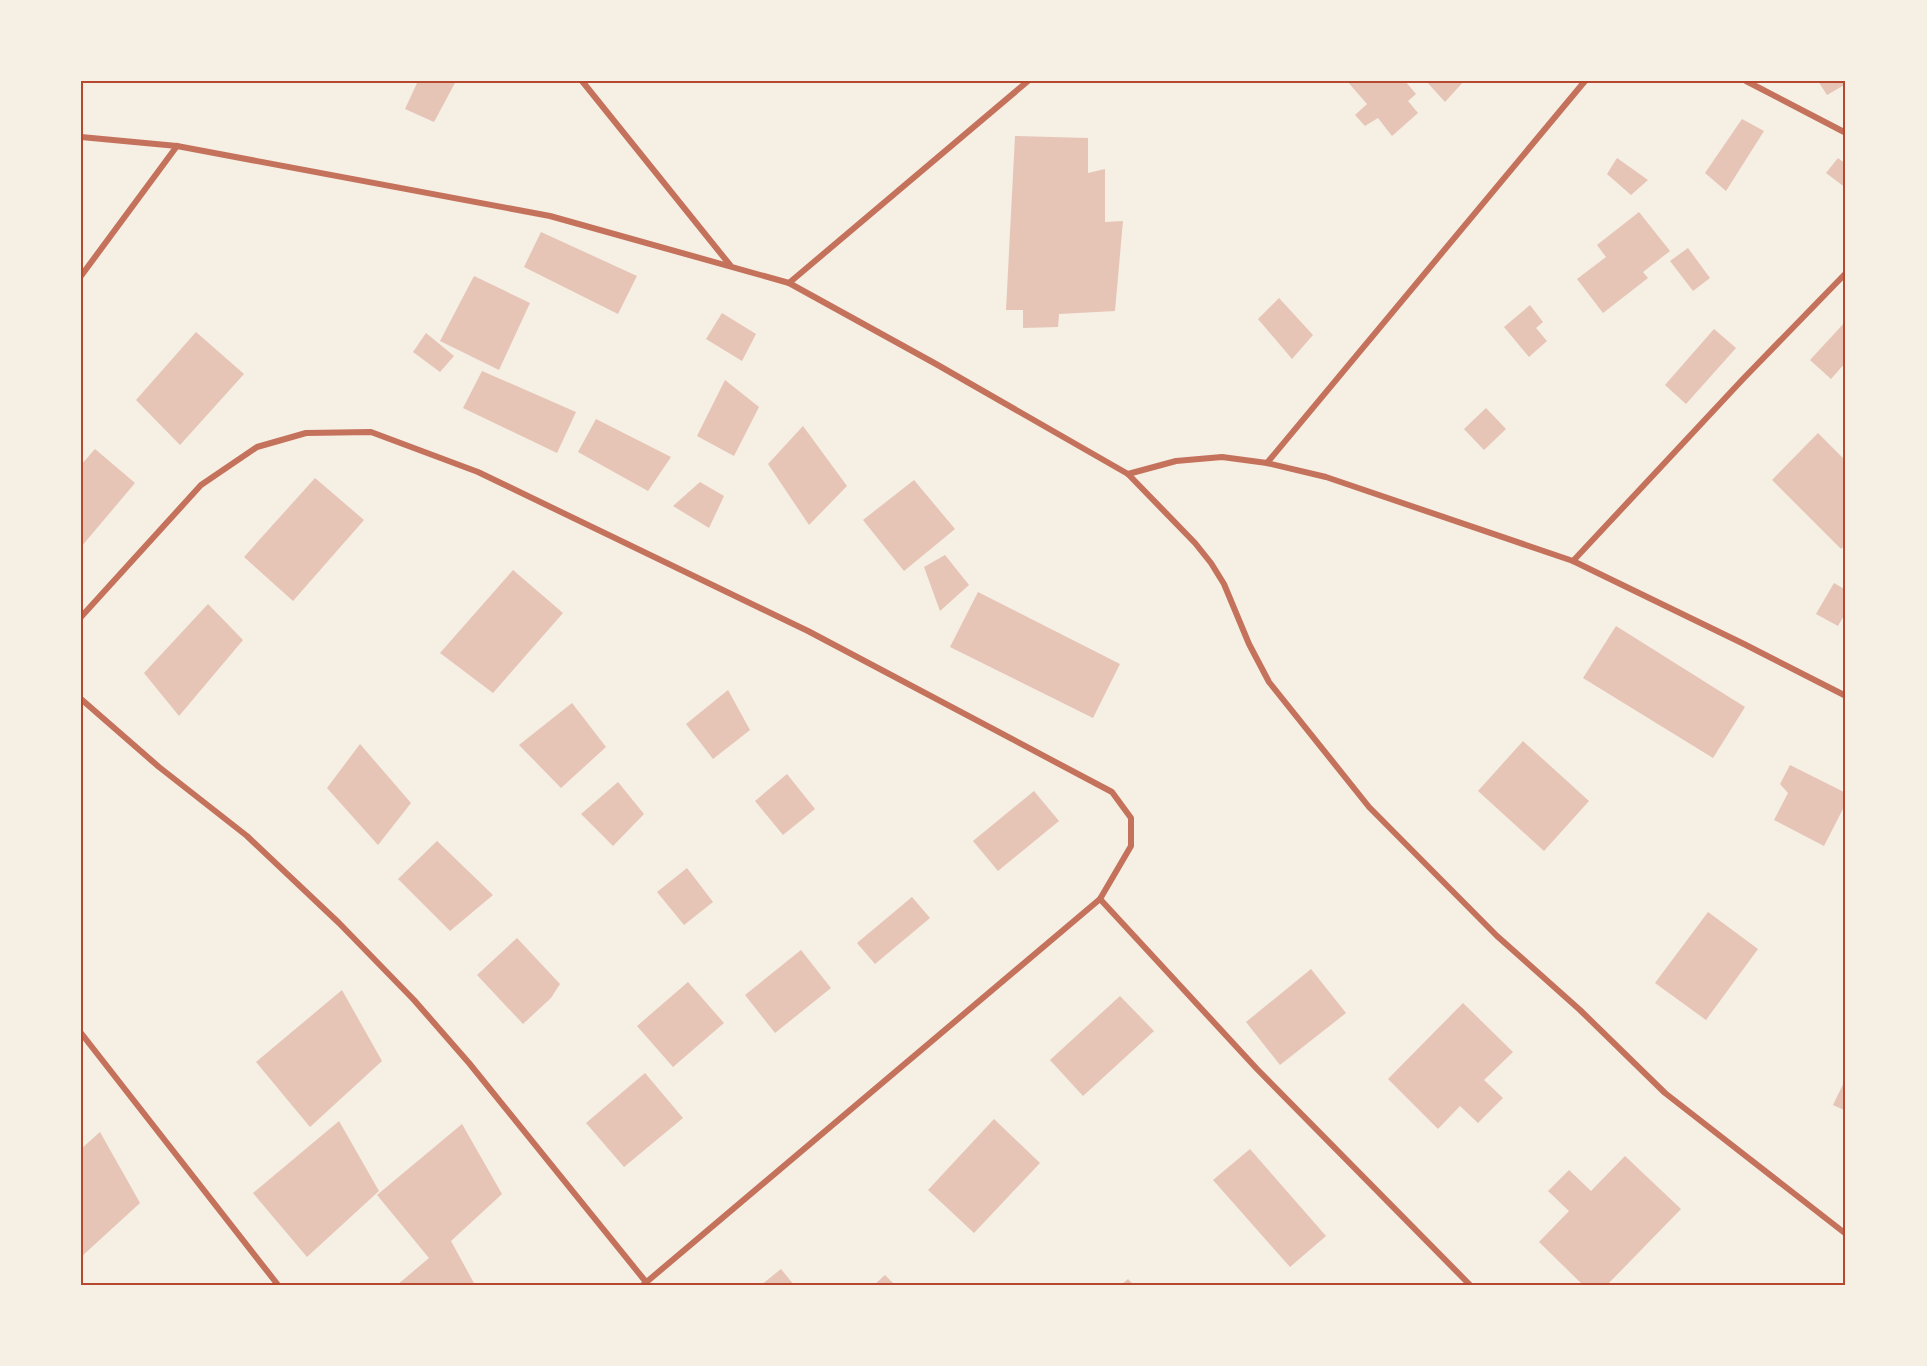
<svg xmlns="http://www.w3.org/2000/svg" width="1927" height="1366" font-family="'Titillium Web',sans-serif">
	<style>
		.building { fill: #e6c5b7 }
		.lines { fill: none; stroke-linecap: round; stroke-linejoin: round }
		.minor { stroke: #c5725c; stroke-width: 6 }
		.neatline { fill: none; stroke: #b5482f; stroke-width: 2 }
	</style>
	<rect width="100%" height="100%" fill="#f6efe4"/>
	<g class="building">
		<path d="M 418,81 L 456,81 L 434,122 L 405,109 Z"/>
		<path d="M 1347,81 L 1405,81 L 1416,94 L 1408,101 L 1418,113 L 1392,136 L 1378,118 L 1365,126 L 1355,115 L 1367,104 Z"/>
		<path d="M 1426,81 L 1464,81 L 1445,102 Z"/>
		<path d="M 1818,81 L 1846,81 L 1846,84 L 1827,95 Z"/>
		<path d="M 1742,119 L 1764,131 L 1726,191 L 1705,173 Z"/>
		<path d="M 1015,136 L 1088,138 L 1088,173 L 1105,169 L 1105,222 L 1123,221 L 1115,311 L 1059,314 L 1058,327 L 1023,328 L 1023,310 L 1006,310 Z"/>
		<path d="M 1617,158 L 1648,180 L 1631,195 L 1607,174 Z"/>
		<path d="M 1838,158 L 1846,164 L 1846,188 L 1826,173 Z"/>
		<path d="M 1639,212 L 1670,251 L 1643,272 L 1648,278 L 1603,313 L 1577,279 L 1606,257 L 1597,245 Z"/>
		<path d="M 541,232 L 637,276 L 618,314 L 524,267 Z"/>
		<path d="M 1688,248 L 1710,278 L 1693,291 L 1670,261 Z"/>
		<path d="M 474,276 L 530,303 L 499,370 L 440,341 Z"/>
		<path d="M 1279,298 L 1313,335 L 1292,359 L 1258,319 Z"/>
		<path d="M 1530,305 L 1543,322 L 1536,328 L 1547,341 L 1529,357 L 1504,327 Z"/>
		<path d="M 722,313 L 756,334 L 742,361 L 706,339 Z"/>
		<path d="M 1846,321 L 1846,362 L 1831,379 L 1810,360 Z"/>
		<path d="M 1714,329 L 1736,348 L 1686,404 L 1665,385 Z"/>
		<path d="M 196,332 L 244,374 L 180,445 L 136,400 Z"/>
		<path d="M 426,333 L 454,356 L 440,372 L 413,352 Z"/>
		<path d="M 482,371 L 576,412 L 557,453 L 463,408 Z"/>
		<path d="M 725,380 L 759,407 L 734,456 L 697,436 Z"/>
		<path d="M 1486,408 L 1506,429 L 1484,450 L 1464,429 Z"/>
		<path d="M 596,419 L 671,457 L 648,491 L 578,452 Z"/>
		<path d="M 803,426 L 847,486 L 809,525 L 768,464 Z"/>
		<path d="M 1818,433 L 1846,461 L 1846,544 L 1841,549 L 1772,480 Z"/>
		<path d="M 95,449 L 135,483 L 81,547 L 81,465 Z"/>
		<path d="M 315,478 L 364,520 L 293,601 L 244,557 Z"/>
		<path d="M 914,480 L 955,529 L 904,571 L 863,520 Z"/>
		<path d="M 700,482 L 724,496 L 709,528 L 673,506 Z"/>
		<path d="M 945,555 L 969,585 L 940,611 L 924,567 Z"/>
		<path d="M 513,570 L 563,613 L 493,693 L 440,653 Z"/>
		<path d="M 1834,583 L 1846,590 L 1846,612 L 1838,626 L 1816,614 Z"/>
		<path d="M 978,592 L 1120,664 L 1093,718 L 950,647 Z"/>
		<path d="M 208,604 L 243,640 L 179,716 L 144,673 Z"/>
		<path d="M 1616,626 L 1745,707 L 1713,758 L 1583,678 Z"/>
		<path d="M 728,690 L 750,730 L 713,759 L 686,724 Z"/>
		<path d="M 572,703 L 606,747 L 561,788 L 519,745 Z"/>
		<path d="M 1523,741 L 1589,801 L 1544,851 L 1478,791 Z"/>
		<path d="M 360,744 L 411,803 L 378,845 L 327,788 Z"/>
		<path d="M 1790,765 L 1846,793 L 1846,803 L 1824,846 L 1774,820 L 1788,793 L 1780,784 Z"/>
		<path d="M 787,774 L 815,809 L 783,835 L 755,801 Z"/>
		<path d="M 618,782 L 644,814 L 613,846 L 581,814 Z"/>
		<path d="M 1034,791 L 1059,821 L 998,871 L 973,841 Z"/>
		<path d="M 437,841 L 493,895 L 450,931 L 398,879 Z"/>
		<path d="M 687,868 L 713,902 L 684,925 L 657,892 Z"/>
		<path d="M 912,897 L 930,918 L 875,964 L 857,943 Z"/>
		<path d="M 1708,912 L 1758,949 L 1706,1020 L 1655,983 Z"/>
		<path d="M 517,938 L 560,984 L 551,998 L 523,1024 L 477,975 Z"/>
		<path d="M 801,950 L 831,988 L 775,1033 L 745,995 Z"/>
		<path d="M 1311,969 L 1346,1013 L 1280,1065 L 1246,1022 Z"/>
		<path d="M 688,982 L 724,1023 L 673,1067 L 637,1026 Z"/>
		<path d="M 342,990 L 382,1061 L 310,1127 L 256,1062 Z"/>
		<path d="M 1120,996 L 1154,1031 L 1083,1096 L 1050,1060 Z"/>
		<path d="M 1463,1003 L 1513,1052 L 1484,1080 L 1503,1098 L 1478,1123 L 1460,1106 L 1438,1129 L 1388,1079 Z"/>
		<path d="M 645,1073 L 683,1118 L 624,1167 L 586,1123 Z"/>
		<path d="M 1846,1078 L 1846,1111 L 1833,1105 Z"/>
		<path d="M 994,1119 L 1040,1163 L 974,1233 L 928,1190 Z"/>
		<path d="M 339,1121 L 379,1191 L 307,1257 L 253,1193 Z"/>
		<path d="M 462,1124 L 502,1194 L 451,1241 L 475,1285 L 397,1285 L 429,1258 L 377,1195 Z"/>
		<path d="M 100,1132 L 140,1203 L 81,1257 L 81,1149 Z"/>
		<path d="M 1250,1149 L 1326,1236 L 1290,1267 L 1213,1180 Z"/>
		<path d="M 1625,1156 L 1681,1209 L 1607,1285 L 1583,1285 L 1539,1242 L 1569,1211 L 1548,1191 L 1569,1170 L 1591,1191 Z"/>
		<path d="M 781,1269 L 794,1285 L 761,1285 Z"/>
		<path d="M 885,1275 L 895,1285 L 874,1285 Z"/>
		<path d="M 1128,1279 L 1134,1285 L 1121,1285 Z"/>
	</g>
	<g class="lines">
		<g class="minor">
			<path d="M 582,81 L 730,265"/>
			<path d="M 1746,81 L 1846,133"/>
			<path d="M 81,137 L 177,146 L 550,216 L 789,283 L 936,364 L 1128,474 L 1195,543 L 1211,563 L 1224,584 L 1249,644 L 1269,682 L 1369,807 L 1497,936 L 1580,1010 L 1665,1093 L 1846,1234"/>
			<path d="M 81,276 L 177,146"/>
			<path d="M 789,283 L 1028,81"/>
			<path d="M 1267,463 L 1585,81"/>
			<path d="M 1128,474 L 1176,461 L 1222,457 L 1267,463 L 1326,477 L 1573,561 L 1744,644 L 1846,696"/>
			<path d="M 1573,561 L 1743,379 L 1846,273"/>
			<path d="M 81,617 L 201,485 L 257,447 L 306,433 L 371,432 L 478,472 L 808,631 L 1112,792 L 1131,818 L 1131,846 L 1100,899 L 643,1285"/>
			<path d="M 81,699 L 159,767 L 247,836 L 339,923 L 414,1000 L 469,1063 L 646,1282"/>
			<path d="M 1100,899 L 1257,1069 L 1470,1285"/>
			<path d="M 81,1033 L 278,1285"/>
		</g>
	</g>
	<rect width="1927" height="1366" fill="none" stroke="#f6efe4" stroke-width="165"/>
	<rect x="82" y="82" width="1762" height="1202" class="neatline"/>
</svg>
